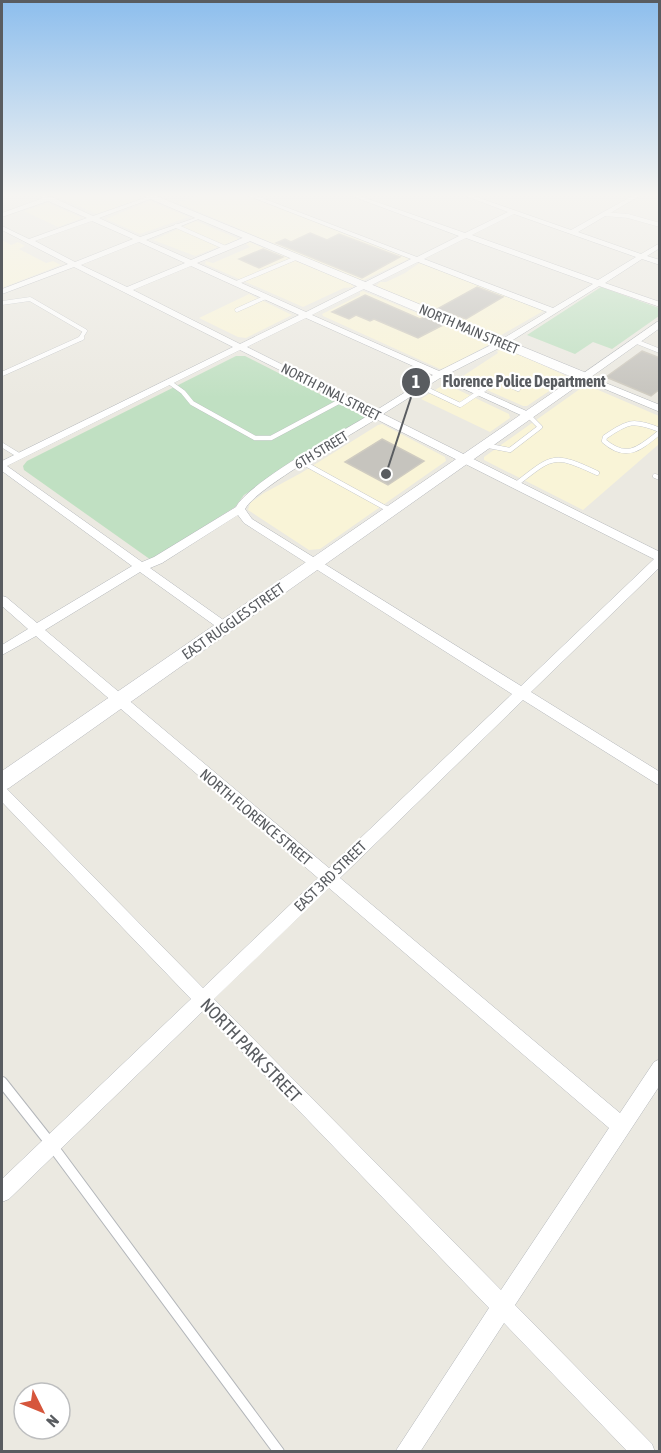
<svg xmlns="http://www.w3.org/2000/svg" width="661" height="1453" font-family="'Asap Condensed',sans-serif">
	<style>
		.commercial { fill: #f9f4d7 }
		.green { fill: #c0e0c2 }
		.building { fill: #c6c4be; stroke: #cfcbc0; stroke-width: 1.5 }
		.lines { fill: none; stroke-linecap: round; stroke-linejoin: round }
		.lane-far2-casing { stroke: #b3b6ba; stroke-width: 4.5 }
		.lane-far1-casing { stroke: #b3b6ba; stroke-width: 5 }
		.lane-casing { stroke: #b3b6ba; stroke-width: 12 }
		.street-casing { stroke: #b3b6ba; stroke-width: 1 }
		.secondary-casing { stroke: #b5b7bc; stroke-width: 1 }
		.lane-far2 { stroke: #fff; stroke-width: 4 }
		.lane-far1 { stroke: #fff; stroke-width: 4.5 }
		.lane { stroke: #fff; stroke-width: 10 }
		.street { fill: #fff; fill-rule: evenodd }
		.secondary { fill: #fff; fill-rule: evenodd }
		.labels { text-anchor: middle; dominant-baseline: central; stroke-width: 4.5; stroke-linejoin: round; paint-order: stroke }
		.far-street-label { font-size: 14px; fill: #595c60; stroke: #fff }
		.street-label { font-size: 15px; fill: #595c60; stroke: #fff }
		.near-street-label { font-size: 18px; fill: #595c60; stroke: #fff }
		.leader { fill: none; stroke: #595c60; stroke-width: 2 }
		.callout-dot { fill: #595c60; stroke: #fff; stroke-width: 2 }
		.mark-label { font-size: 18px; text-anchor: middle; font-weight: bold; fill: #fff }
		.callout-label { font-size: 16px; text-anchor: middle; font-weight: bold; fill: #595c60; stroke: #fff; stroke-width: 4.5; stroke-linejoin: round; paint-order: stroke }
	</style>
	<rect width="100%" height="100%" fill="#ebe9e1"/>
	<g class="commercial">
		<path d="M 53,195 L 134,195 L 142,198 L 97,214 Z"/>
		<path d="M 200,195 L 246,195 L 411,258 L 362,281 L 178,203 Z"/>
		<path d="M 149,201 L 189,217 L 140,234 L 106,219 Z"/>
		<path d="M 48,203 L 80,217 L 80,219 L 58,227 L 24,211 Z"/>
		<path d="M 196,221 L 239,239 L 195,256 L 153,240 Z"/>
		<path d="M 2,240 L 11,245 L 18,242 L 25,246 L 19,249 L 46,263 L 53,261 L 61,265 L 2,288 Z"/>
		<path d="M 249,242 L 350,283 L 354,287 L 344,288 L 303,307 L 205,264 L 206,261 L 213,263 L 250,247 L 246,244 Z"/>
		<path d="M 421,262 L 545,310 L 498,337 L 376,286 L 380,282 L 386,282 L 405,273 Z"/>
		<path d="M 363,291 L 484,340 L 490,344 L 446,368 L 440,369 L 323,316 L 322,314 L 360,295 L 360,292 Z"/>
		<path d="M 249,294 L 292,315 L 246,338 L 238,337 L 199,318 Z"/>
		<path d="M 505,348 L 564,375 L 567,379 L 527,406 L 523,406 L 462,379 L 463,376 L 498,353 L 497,351 Z"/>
		<path d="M 443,385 L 448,385 L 509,414 L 510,418 L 490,432 L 421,399 Z"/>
		<path d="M 584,386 L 589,386 L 659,416 L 659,444 L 583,510 L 484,460 L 484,457 Z"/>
		<path d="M 382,424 L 445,457 L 446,461 L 320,549 L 309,550 L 248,510 L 250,503 L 264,493 L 301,473 L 378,425 Z"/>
	</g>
	<g class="green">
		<path d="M 601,287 L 659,308 L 659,316 L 612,349 L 593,342 L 575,354 L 527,335 Z"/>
		<path d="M 236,356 L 245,356 L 365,417 L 367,420 L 244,495 L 235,507 L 151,560 L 24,470 L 23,466 L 27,461 Z"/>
	</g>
	<g class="building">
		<path d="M 310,233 L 327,240 L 339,234 L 400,257 L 362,278 L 276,243 L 285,239 L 291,242 Z"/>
		<path d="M 263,249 L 283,257 L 259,268 L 239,259 Z"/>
		<path d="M 477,287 L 503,297 L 466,319 L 437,309 Z"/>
		<path d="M 365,295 L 420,319 L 424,317 L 443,325 L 418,338 L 374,319 L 370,321 L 356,315 L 349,319 L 332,312 Z"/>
		<path d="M 642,351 L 660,358 L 660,389 L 651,396 L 606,377 Z"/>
		<path d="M 382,439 L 424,461 L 388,485 L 345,462 Z"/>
	</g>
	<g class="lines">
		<g class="lane-far2-casing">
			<g id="lane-far2">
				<path d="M 43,196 L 46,195"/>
				<path d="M 604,214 L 628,216 L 660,225"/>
				<path d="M 176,226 L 226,248"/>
				<path d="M 236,283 L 296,258"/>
				<path d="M 2,303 L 30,299 L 85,331 L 80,339"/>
				<path d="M 237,310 L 266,297"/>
			</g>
		</g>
		<g class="lane-far1-casing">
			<g id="lane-far1">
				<path d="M 635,341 L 660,351"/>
				<path d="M 2,374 L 82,338"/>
				<path d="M 169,382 L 183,392 L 192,403 L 255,438 L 271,438 L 344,399"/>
				<path d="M 422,387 L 460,405 L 498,380 L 518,389"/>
				<path d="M 660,430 C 634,419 628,421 605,437 L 604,441 C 627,461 640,448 660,432"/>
				<path d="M 2,445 L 20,456"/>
				<path d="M 484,445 L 510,450 L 540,427 L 528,415"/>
				<path d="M 302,462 L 391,511"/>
				<path d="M 655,476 L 660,478"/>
				<path d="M 515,485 C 552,456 553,452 597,473"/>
			</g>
		</g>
		<g class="lane-casing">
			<path id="lane" d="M 2,1082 L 51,1144 L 279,1452"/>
		</g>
		<g class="street-casing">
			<g id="street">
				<path d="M 38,195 L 52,197 L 93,216 L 153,195 L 161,195 L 99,218 L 140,237 L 201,216 L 201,218 L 146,240 L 191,260 L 247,236 L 253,236 L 253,240 L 197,263 L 306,312 L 411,259 L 246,195 L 254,195 L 417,257 L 459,236 L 349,195 L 357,195 L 465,233 L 508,212 L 463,195 L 471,195 L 571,230 L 634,195 L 641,195 L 578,232 L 641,254 L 660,243 L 660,248 L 647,256 L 660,260 L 660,265 L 642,259 L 605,283 L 660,302 L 660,307 L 599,286 L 505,345 L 446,375 L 531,413 L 531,417 L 525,417 L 440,378 L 383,414 L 660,552 L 660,567 L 531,692 L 660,772 L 660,786 L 523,700 L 340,878 L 620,1113 L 654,1062 L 660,1059 L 660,1085 L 515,1305 L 652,1444 L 655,1452 L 628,1452 L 504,1323 L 420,1452 L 395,1452 L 489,1308 L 203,1011 L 9,1199 L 2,1202 L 2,1179 L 191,999 L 2,802 L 2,787 L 7,789 L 203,988 L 318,878 L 36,636 L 2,655 L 2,645 L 28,629 L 2,606 L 2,596 L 6,597 L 37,623 L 132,566 L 2,471 L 2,461 L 233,347 L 74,267 L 2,294 L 2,289 L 68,264 L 2,230 L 2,226 L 29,239 L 87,218 L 48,201 L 2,217 L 2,213 L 43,198 ZM 514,214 L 636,257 L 598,280 L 472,235 ZM 92,221 L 133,239 L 75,262 L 35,241 ZM 466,238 L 593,284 L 553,308 L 424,259 ZM 139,242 L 185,263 L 127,287 L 81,265 ZM 418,262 L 547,312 L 499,341 L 439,371 L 312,315 ZM 191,266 L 299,315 L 240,344 L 133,290 ZM 306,318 L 433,375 L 375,411 L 247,347 ZM 240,350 L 369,415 C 341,432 248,483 236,507 L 154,557 L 142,562 L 7,466 ZM 376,419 L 654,559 L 521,686 L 252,519 L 245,509 C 256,488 351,435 376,419 ZM 238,515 L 244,523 L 512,694 L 329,868 L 45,630 L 140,572 L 221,630 L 229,630 L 231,627 L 229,624 L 150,568 L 162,563 ZM 329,888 L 609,1128 L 501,1290 L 214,999 Z"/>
				<path d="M 657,322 L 660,322 L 660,328 L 591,377 L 660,405 L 660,412 L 581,379 L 581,375 Z"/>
			</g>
		</g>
		<g class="secondary-casing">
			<path id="secondary" d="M 141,195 L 154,195 L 589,374 L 590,377 L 9,788 L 2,791 L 2,771 L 574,378 Z"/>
		</g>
		<use href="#lane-far2" class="lane-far2"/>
		<use href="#lane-far1" class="lane-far1"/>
		<use href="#lane" class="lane"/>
		<use href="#street" class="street"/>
		<use href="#secondary" class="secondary"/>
	</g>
	<linearGradient id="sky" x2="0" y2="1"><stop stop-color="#8dbeed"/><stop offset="0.49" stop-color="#f6f5f2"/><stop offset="1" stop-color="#f6f5f2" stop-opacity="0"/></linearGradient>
	<rect width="661" height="398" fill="url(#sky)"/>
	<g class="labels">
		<g class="far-street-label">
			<text transform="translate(469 329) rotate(23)">NORTH MAIN STREET</text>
			<text transform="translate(331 392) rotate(27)">NORTH PINAL STREET</text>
			<text transform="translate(321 450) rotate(-31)">6TH STREET</text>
		</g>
		<g class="street-label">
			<text transform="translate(233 621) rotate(-35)">EAST RUGGLES STREET</text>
			<text transform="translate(256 817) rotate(40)">NORTH FLORENCE STREET</text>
			<text transform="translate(330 876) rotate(-44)">EAST 3RD STREET</text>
		</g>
		<g class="near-street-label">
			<text transform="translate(251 1050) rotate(46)">NORTH PARK STREET</text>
		</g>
	</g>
	<path class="leader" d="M386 474L416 382"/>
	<g class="callout-dot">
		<circle cx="386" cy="474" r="6"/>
		<circle cx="416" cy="382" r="15"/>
	</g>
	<g class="mark-label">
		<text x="416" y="388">1</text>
	</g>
	<g class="callout-label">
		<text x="524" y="387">Florence Police Department</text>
	</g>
	<rect width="661" height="1453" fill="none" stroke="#595c60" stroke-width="6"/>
	<g transform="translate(42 1411) rotate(133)"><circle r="28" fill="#ffffff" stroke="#bdbebf" stroke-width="1.5"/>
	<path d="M0-4.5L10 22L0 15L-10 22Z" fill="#d6563c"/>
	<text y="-9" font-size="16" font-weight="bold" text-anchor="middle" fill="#595c60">N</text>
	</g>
</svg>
